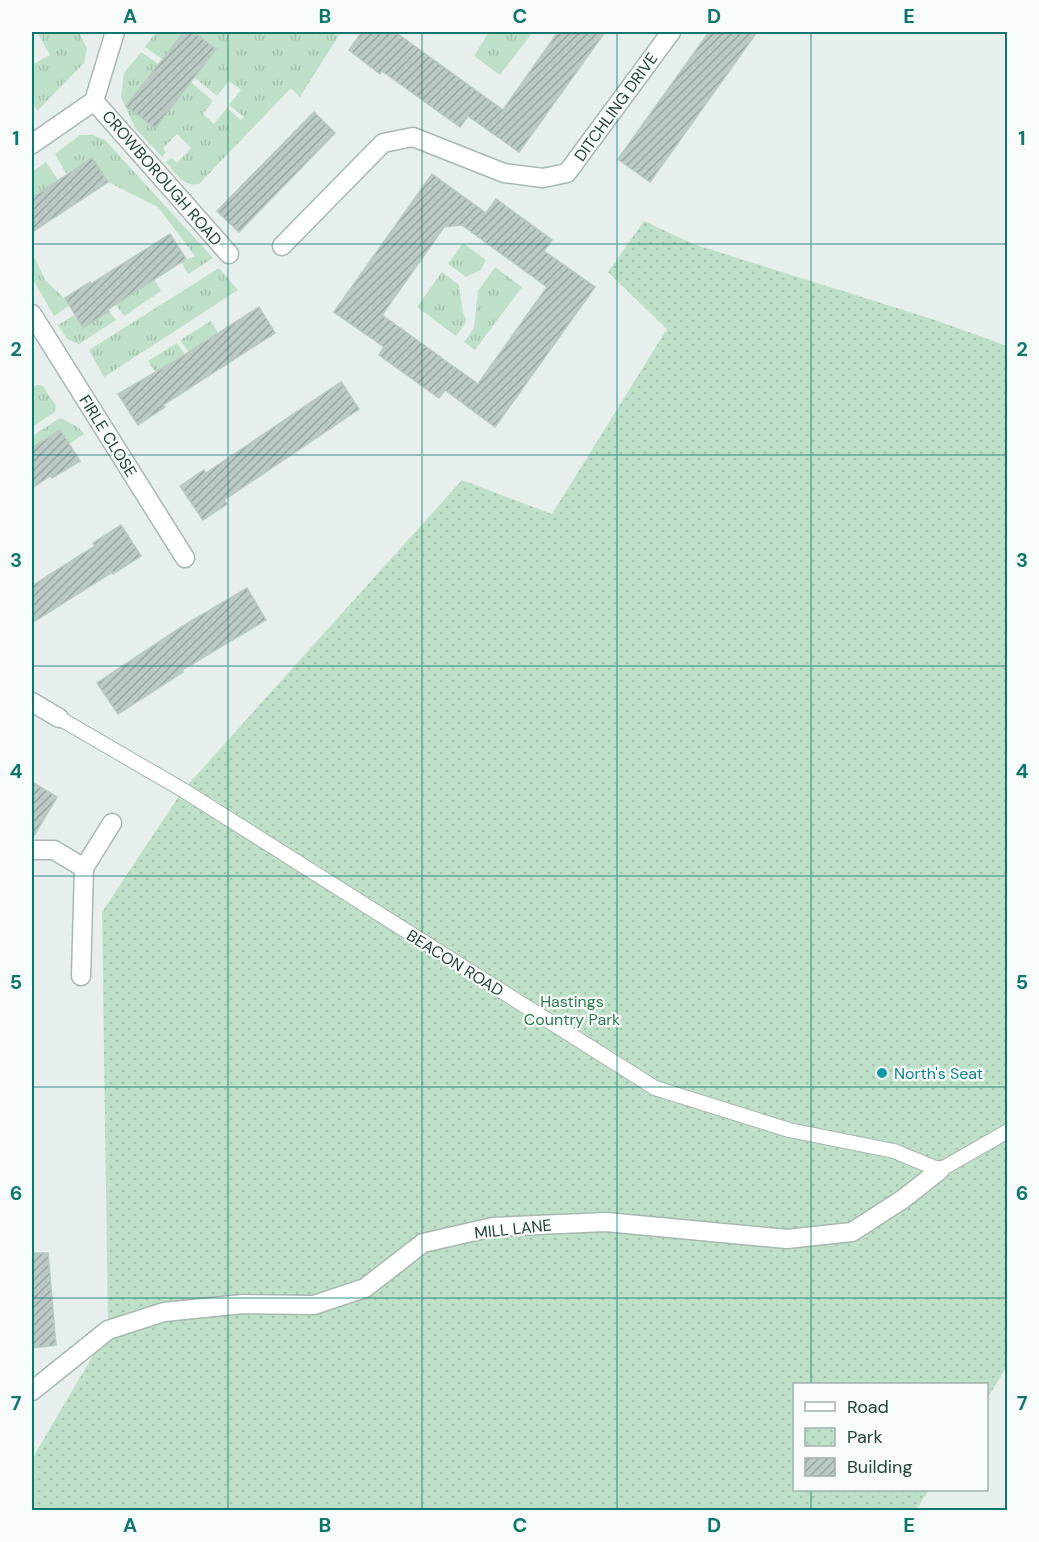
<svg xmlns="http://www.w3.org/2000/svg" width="1039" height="1542" font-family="'DM Sans',sans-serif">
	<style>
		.grass { fill: url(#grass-tufts) }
		.park { fill: url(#park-dots) }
		.building { fill: url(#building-hatch); stroke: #b8c9c2; stroke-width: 1.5; fill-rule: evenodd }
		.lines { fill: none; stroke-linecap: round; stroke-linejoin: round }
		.service-casing { stroke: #a8b8b2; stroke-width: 16 }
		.minor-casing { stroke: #a8b8b2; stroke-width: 21 }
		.service { stroke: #fff; stroke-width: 14 }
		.minor { stroke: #fff; stroke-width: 18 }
		.grid { fill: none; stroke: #0f766e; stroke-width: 1.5; stroke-opacity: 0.55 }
		.culture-dot { fill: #0f9aa8; stroke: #f7fbf9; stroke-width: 2 }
		.labels { text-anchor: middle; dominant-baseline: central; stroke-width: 4.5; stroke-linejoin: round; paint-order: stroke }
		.street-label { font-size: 16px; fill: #24423a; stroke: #f7fbf9 }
		.park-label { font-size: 16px; fill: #2d7a4b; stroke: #f7fbf9 }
		.culture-label { font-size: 16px; fill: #0d838f; stroke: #f7fbf9; text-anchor: start }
		.neatline { fill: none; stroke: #0f766e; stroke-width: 2 }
		.grid-label { font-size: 20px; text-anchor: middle; font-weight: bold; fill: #0f766e }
	</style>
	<defs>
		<pattern id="grass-tufts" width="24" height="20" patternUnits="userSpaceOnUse" patternTransform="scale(1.5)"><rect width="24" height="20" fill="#bfe0c8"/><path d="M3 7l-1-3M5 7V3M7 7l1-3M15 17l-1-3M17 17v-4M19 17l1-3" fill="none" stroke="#a4c1ad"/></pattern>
		<pattern id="park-dots" width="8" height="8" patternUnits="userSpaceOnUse" patternTransform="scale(1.5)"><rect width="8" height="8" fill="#bfe0c8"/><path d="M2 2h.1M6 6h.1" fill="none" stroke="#a4c1ad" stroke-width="1.8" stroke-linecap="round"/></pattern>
		<pattern id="building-hatch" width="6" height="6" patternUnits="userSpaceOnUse" patternTransform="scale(1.5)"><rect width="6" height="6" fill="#bbcac4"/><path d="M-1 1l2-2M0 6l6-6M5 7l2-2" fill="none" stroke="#98a6a0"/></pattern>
	</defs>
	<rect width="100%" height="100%" fill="#e6efeb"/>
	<g class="grass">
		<path d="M 37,32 L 79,32 L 87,49 L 84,63 L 37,111 L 32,100 L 32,65 L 50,55 Z"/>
		<path d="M 156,32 L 184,32 L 162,59 L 145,47 Z"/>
		<path d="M 193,32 L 313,32 L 316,35 L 318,32 L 341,32 L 300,97 L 291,88 L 199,184 C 183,187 176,173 166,162 L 172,158 L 177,163 L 191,148 L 177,134 L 163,148 L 166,152 L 162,157 L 135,128 L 121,97 L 124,73 L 141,52 L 159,64 L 126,106 L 154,128 L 191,82 L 213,101 L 203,114 L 214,124 L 227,108 L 241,120 L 244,117 L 229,105 L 241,90 L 229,81 L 217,96 L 194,77 L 216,49 Z"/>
		<path d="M 489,32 L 533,32 L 500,75 L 474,56 Z"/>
		<path d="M 80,135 L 93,135 L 105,140 L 213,258 L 188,274 L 181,262 L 195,256 L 158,207 L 108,182 L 92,158 L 67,175 L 55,154 Z"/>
		<path d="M 46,162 L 58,180 L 32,198 L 32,172 Z"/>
		<path d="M 463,243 L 486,260 L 481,270 L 466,277 L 448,264 Z"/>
		<path d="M 32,252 L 45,280 L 64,298 L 69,306 L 54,316 L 32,278 Z"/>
		<path d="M 495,267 L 522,287 L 475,350 L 464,342 L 474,328 L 478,291 Z"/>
		<path d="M 219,268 L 238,290 L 104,377 L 89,350 Z"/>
		<path d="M 442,272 L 459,285 L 463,313 L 466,319 L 465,324 L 456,336 L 417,307 Z"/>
		<path d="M 154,279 L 161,291 L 124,316 L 115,304 Z"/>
		<path d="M 109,311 L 116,320 L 79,344 L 67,339 L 58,325 L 74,315 L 83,328 Z"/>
		<path d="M 211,321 L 218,333 L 189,352 L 180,340 Z"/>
		<path d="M 177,343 L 185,355 L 156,373 L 148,361 Z"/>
		<path d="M 37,385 L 42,385 L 56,406 L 55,412 L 32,427 L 32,388 Z"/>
		<path d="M 60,418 L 78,427 L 84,434 L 69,444 L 59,430 L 32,448 L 32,436 Z"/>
	</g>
	<path class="park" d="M 644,221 L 693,244 L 935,320 L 1007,346 L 1007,1366 L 987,1399 L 986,1384 L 794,1384 L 794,1490 L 929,1490 L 916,1510 L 32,1510 L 32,1459 L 108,1330 L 102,912 L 183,790 L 462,480 L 552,514 L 667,329 L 608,272 Z"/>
	<g class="building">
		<path d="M 184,32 L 193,32 L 216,49 L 155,128 L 126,106 Z"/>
		<path d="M 362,32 L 395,32 L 503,110 L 558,32 L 605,32 L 519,152 L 468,116 L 460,127 L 382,71 L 380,74 L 349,50 Z"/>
		<path d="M 709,32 L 757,32 L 650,182 L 618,159 Z"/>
		<path d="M 314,112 L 335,133 L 239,232 L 217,211 Z"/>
		<path d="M 92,158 L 108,182 L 32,232 L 32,198 Z"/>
		<path d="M 432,174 L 486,213 L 496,199 L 552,240 L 544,251 L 595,287 L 495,427 L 445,390 L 439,398 L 379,355 L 384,347 L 334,312 ZM 462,225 L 547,287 L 478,384 L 382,315 L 444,227 Z"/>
		<path d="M 170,234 L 186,259 L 108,309 L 109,311 L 83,328 L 65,298 L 90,282 L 91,284 Z"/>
		<path d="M 259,307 L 275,333 L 163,405 L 165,407 L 138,425 L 118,394 L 175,361 Z"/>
		<path d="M 341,382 L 359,409 L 224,500 L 227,504 L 203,520 L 180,486 L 204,470 L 206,473 Z"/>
		<path d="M 60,430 L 80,461 L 52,478 L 50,476 L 32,488 L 32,448 Z"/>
		<path d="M 121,525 L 141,556 L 113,574 L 112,572 L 32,623 L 32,586 L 95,546 L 93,543 Z"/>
		<path d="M 247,588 L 266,620 L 182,670 L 183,672 L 118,714 L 97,683 L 183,626 Z"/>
		<path d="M 32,782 L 57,797 L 32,839 Z"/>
		<path d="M 32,1253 L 48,1253 L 56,1345 L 32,1348 Z"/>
	</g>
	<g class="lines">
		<g class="service-casing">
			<path id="service" d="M 59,718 L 183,790 L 655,1088 L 789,1130 L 894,1151 L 940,1170 L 1008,1131"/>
		</g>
		<g class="minor-casing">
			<g id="minor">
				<path d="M 115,32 L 94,101 L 229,254"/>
				<path d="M 32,144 L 94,101"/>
				<path d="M 282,246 L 383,143 L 413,137 L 504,173 L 543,178 L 567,173 L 671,32"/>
				<path d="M 32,314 L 185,558"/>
				<path d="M 32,702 L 59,718"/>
				<path d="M 32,850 L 54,850 L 84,868"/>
				<path d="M 81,976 L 84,868 L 112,823"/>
				<path d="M 32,1391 L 108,1330 L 164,1312 L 243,1304 L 314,1305 L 365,1288 L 423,1243 L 493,1227 L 606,1222 L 787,1239 L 852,1232 L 903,1199 L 940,1170"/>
			</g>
		</g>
		<use href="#service" class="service"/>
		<use href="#minor" class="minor"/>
	</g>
	<path class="grid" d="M 228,32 L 228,1510M 422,32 L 422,1510M 617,32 L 617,1510M 811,32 L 811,1384M 32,244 L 1008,244M 32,455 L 1008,455M 32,666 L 1008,666M 32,876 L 1008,876M 32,1087 L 1008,1087M 32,1298 L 1008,1298M 811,1490 L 811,1510"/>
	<circle class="culture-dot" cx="882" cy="1073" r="6"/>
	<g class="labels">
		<g class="street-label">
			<text transform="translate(616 107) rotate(-54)">DITCHLING DRIVE</text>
			<text transform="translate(162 178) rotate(49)">CROWBOROUGH ROAD</text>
			<text transform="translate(108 436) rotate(58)">FIRLE CLOSE</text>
			<text transform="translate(455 963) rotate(32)">BEACON ROAD</text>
			<text transform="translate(513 1229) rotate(-6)">MILL LANE</text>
		</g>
		<g class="park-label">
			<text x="572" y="1001">Hastings<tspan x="572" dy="18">Country Park</tspan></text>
		</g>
		<g class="culture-label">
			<text x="894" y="1073">North's Seat</text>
		</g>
	</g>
	<rect width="1039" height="1542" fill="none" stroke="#f7fbf9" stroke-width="66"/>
	<rect x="793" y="1383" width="195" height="108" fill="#f7fbf9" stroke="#a3b1ad" stroke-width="1.5"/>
	<rect x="805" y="1402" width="30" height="9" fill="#ffffff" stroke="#a3b1ad" stroke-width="1.5"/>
	<text x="847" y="1413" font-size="18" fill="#24423a">Road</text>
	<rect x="805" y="1428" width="30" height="18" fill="url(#park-dots)" stroke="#a3b1ad" stroke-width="1.5"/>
	<text x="847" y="1443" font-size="18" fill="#24423a">Park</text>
	<rect x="805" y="1458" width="30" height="18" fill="url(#building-hatch)" stroke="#a3b1ad" stroke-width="1.5"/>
	<text x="847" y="1473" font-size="18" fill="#24423a">Building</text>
	<rect x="33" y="33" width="973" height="1476" class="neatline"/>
	<g class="grid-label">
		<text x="130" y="23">A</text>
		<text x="325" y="23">B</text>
		<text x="520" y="23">C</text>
		<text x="714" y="23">D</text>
		<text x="909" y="23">E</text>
		<text x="16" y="145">1</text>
		<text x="1022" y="145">1</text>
		<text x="16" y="356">2</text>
		<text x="1022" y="356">2</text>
		<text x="16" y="567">3</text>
		<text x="1022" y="567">3</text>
		<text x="16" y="778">4</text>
		<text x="1022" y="778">4</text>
		<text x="16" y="989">5</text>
		<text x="1022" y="989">5</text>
		<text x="16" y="1200">6</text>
		<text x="1022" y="1200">6</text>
		<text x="16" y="1410">7</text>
		<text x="1022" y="1410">7</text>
		<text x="130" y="1532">A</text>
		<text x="325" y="1532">B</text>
		<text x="520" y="1532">C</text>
		<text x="714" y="1532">D</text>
		<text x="909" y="1532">E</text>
	</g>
</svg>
